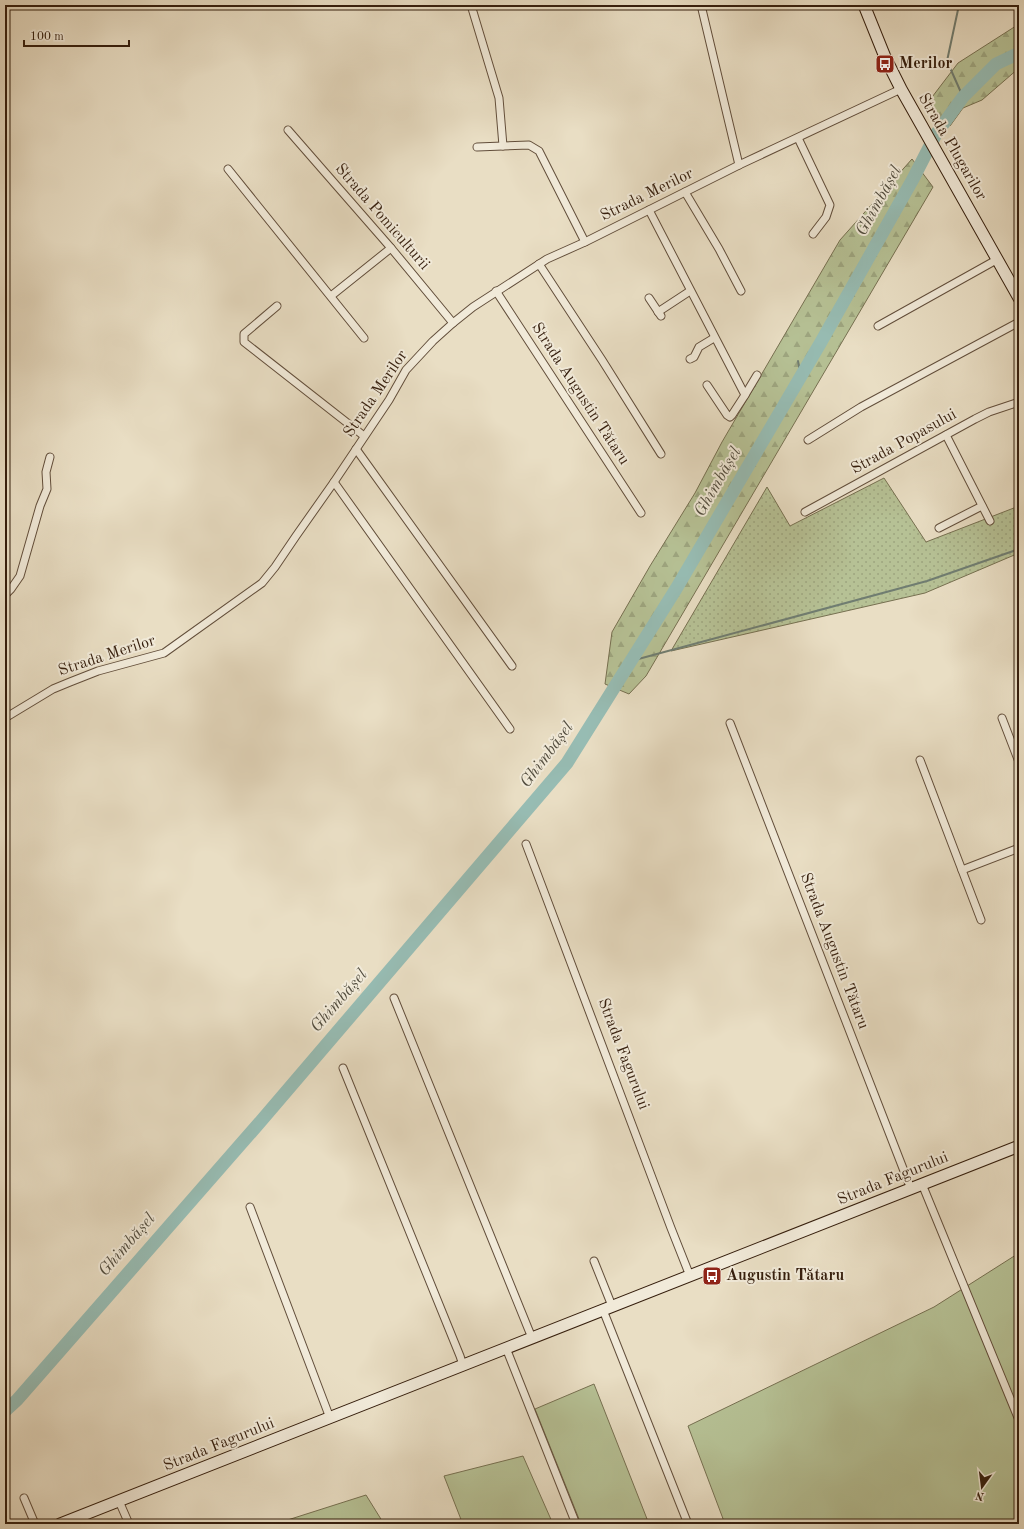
<svg xmlns="http://www.w3.org/2000/svg" width="1024" height="1529" font-family="'Old Standard TT',serif">
	<style>
		.grass { fill: url(#grass-dots); stroke: #767051 }
		.forest { fill: url(#forest-firs); stroke: #767051 }
		.garden { fill: #b6c195; stroke: #767051 }
		.lines { fill: none; stroke-linecap: round; stroke-linejoin: round }
		.stream { stroke: #707d71; stroke-width: 2 }
		.river { stroke: #97bcb3; stroke-width: 13 }
		.street-casing { stroke: #624e3b; stroke-width: 9 }
		.secondary-casing { stroke: #351e0d; stroke-width: 13 }
		.street { stroke: #f1ead9; stroke-width: 7 }
		.secondary { stroke: #f1ead9; stroke-width: 11 }
		.labels { text-anchor: middle; dominant-baseline: central; stroke-width: 4; stroke-linejoin: round; paint-order: stroke }
		.poi-label { font-size: 16px; font-weight: bold; fill: #351e0d; stroke: #f1ead9; text-anchor: start }
		.street-label { font-size: 16px; fill: #351e0d; stroke: #f1ead9 }
		.water-label { font-size: 17px; font-style: italic; fill: #524d3f; stroke: #f1ead9 }
	</style>
	<defs>
		<pattern id="grass-dots" width="8" height="8" patternUnits="userSpaceOnUse"><rect width="8" height="8" fill="#b6c195"/><path d="M2 2h.1M6 6h.1" fill="none" stroke="#9da57f" stroke-width="1.8" stroke-linecap="round"/></pattern>
		<pattern id="forest-firs" width="22" height="20" patternUnits="userSpaceOnUse"><rect width="22" height="20" fill="#b6c195"/><path d="M5 1l3.5 6h-7zM16 11l3.5 6h-7z" fill="#9da57f"/></pattern>
	</defs>
	<rect width="100%" height="100%" fill="#e9dec4"/>
	<filter id="stains"><feTurbulence type="fractalNoise" baseFrequency=".005" numOctaves="4"/><feColorMatrix values="0 0 0 0 .2 0 0 0 0 .09 0 0 0 0 .02 0 0 0 .5 -.17"/></filter>
	<radialGradient id="worn" r=".72"><stop offset=".6" stop-color="#630" stop-opacity="0"/><stop offset="1" stop-color="#630" stop-opacity=".3"/></radialGradient>
	<path class="grass" d="M 884,478 L 926,542 L 1019,506 L 1019,553 L 925,593 L 671,651 L 767,487 L 790,526 Z"/>
	<g class="forest">
		<path d="M 1019,24 L 1019,68 L 982,100 L 963,108 L 950,126 L 926,105 L 958,63 Z"/>
		<path d="M 912,159 L 933,187 L 646,676 L 629,694 L 605,684 L 612,632 L 650,566 L 695,493 L 722,442 L 840,240 Z"/>
	</g>
	<g class="garden">
		<path d="M 1019,1253 L 1019,1524 L 725,1524 L 688,1426 L 934,1307 Z"/>
		<path d="M 594,1384 L 649,1524 L 581,1524 L 535,1409 Z"/>
		<path d="M 523,1456 L 553,1524 L 447,1524 L 462,1522 L 444,1476 Z"/>
		<path d="M 366,1495 L 384,1524 L 275,1524 Z"/>
	</g>
	<g class="lines">
		<g class="stream">
			<path d="M 959,5 L 947,61 L 963,97"/>
			<path d="M 798,361 L 801,376"/>
			<path d="M 631,661 L 927,581 L 1019,549"/>
		</g>
		<path class="river" d="M 5,1411 L 17,1400 L 261,1121 L 567,763 L 676,589 L 821,342 L 913,179 L 936,134 L 963,97 L 996,64 L 1019,53"/>
		<g class="street-casing">
			<g id="street">
				<path d="M 471,5 L 499,98 L 503,146 L 529,145 L 539,151 L 585,242"/>
				<path d="M 701,5 L 739,165"/>
				<path d="M 288,130 L 391,248 L 453,323"/>
				<path d="M 798,138 L 830,205 L 826,217 L 813,234"/>
				<path d="M 477,147 L 503,146"/>
				<path d="M 228,169 L 364,338"/>
				<path d="M 685,192 L 719,249 L 741,291"/>
				<path d="M 649,210 L 745,395 L 732,415 L 730,417 L 727,415 L 707,385"/>
				<path d="M 539,264 L 602,360 L 661,454"/>
				<path d="M 496,291 L 641,513"/>
				<path d="M 331,296 L 391,248"/>
				<path d="M 649,298 L 661,316"/>
				<path d="M 277,306 L 244,334 L 244,342 L 364,436"/>
				<path d="M 658,312 L 690,291"/>
				<path d="M 878,326 L 998,259"/>
				<path d="M 690,359 L 694,357 L 699,347 L 714,338"/>
				<path d="M 745,395 L 757,375"/>
				<path d="M 946,435 L 990,521"/>
				<path d="M 808,440 L 861,407 L 1019,322"/>
				<path d="M 356,449 L 512,666"/>
				<path d="M 334,482 L 510,729"/>
				<path d="M 805,512 L 975,419 L 989,412 L 1019,402"/>
				<path d="M 939,528 L 982,506"/>
				<path d="M 5,595 L 11,589 L 20,576 L 40,506 L 47,489 L 46,472 L 50,457"/>
				<path d="M 5,718 L 53,689 L 70,682 L 98,671 L 164,653 L 262,583 L 275,567 L 296,536 L 334,482 L 389,400 L 406,370 L 433,341 L 453,323 L 473,307 L 547,259 L 585,242 L 739,165 L 901,89"/>
				<path d="M 1002,718 L 1019,762"/>
				<path d="M 730,723 L 911,1189"/>
				<path d="M 920,760 L 981,920"/>
				<path d="M 526,844 L 671,1228 L 690,1276"/>
				<path d="M 962,870 L 1019,848"/>
				<path d="M 394,998 L 532,1338"/>
				<path d="M 343,1068 L 460,1356 L 463,1365"/>
				<path d="M 922,1184 L 1019,1420"/>
				<path d="M 250,1207 L 330,1418"/>
				<path d="M 594,1261 L 612,1306"/>
				<path d="M 603,1310 L 688,1524"/>
				<path d="M 506,1348 L 576,1524"/>
				<path d="M 24,1498 L 35,1524"/>
				<path d="M 119,1501 L 129,1524"/>
			</g>
		</g>
		<g class="secondary-casing">
			<g id="secondary">
				<path d="M 864,5 L 885,57 L 901,89 L 1019,298"/>
				<path d="M 60,1524 L 1019,1146"/>
			</g>
		</g>
		<use href="#street" class="street"/>
		<use href="#secondary" class="secondary"/>
	</g>
	<defs>
		<g id="bus-square" transform="scale(1)"><rect x="-9" y="-9" width="18" height="18" rx="4" fill="#8f2418" stroke="#f1ead9"/><path d="M-5-6H5V4H4V6H2V4H-2V6H-4V4H-5ZM-3.5-4V0h7V-4ZM-3.5 1.2v1.5H-2V1.2ZM2 1.2v1.5H3.5V1.2Z" fill="#fff"/></g>
	</defs>
	<g fill-rule="evenodd">
		<use href="#bus-square" x="885" y="64"/>
		<use href="#bus-square" x="712" y="1276"/>
	</g>
	<g class="labels">
		<g class="poi-label">
			<text x="899" y="64">Merilor</text>
			<text x="726" y="1276">Augustin Tătaru</text>
		</g>
		<g class="street-label">
			<text transform="translate(952 147) rotate(60)">Strada Plugarilor</text>
			<text transform="translate(647 195) rotate(-26)">Strada Merilor</text>
			<text transform="translate(382 217) rotate(49)">Strada Pomiculturii</text>
			<text transform="translate(376 394) rotate(-56)">Strada Merilor</text>
			<text transform="translate(580 394) rotate(57)">Strada Augustin Tătaru</text>
			<text transform="translate(904 442) rotate(-29)">Strada Popasului</text>
			<text transform="translate(107 656) rotate(-18)">Strada Merilor</text>
			<text transform="translate(834 951) rotate(69)">Strada Augustin Tătaru</text>
			<text transform="translate(623 1054) rotate(69)">Strada Fagurului</text>
			<text transform="translate(893 1179) rotate(-22)">Strada Fagurului</text>
			<text transform="translate(219 1445) rotate(-22)">Strada Fagurului</text>
		</g>
		<g class="water-label">
			<text transform="translate(879 201) rotate(-61)">Ghimbășel</text>
			<text transform="translate(718 482) rotate(-60)">Ghimbășel</text>
			<text transform="translate(547 755) rotate(-53)">Ghimbășel</text>
			<text transform="translate(339 1001) rotate(-49)">Ghimbășel</text>
			<text transform="translate(127 1245) rotate(-49)">Ghimbășel</text>
		</g>
	</g>
	<rect width="1024" height="1529" fill="none" stroke="#e9dec4" stroke-width="20"/>
	<rect x="6" y="6" width="1012" height="1517" fill="none" stroke="#351e0d" stroke-width="2"/>
	<rect x="10" y="10" width="1004" height="1509" fill="none" stroke="#351e0d"/>
	<g transform="translate(982 1487) rotate(194)" stroke="#f1ead9" stroke-width="3" paint-order="stroke">
	<path d="M0-3L7 15L0 10L-7 15Z" fill="#351e0d"/>
	<text y="-6" font-size="11" font-weight="bold" text-anchor="middle" fill="#351e0d">N</text>
	</g>
	<path d="M24 40v6h105v-6" fill="none" stroke="#351e0d" stroke-width="2"/>
	<text x="30" y="40" font-size="12" fill="#351e0d" stroke="#f1ead9" stroke-width="3" paint-order="stroke">100 m</text>
	<rect width="100%" height="100%" filter="url(#stains)"/>
	<rect width="100%" height="100%" fill="url(#worn)"/>
</svg>
